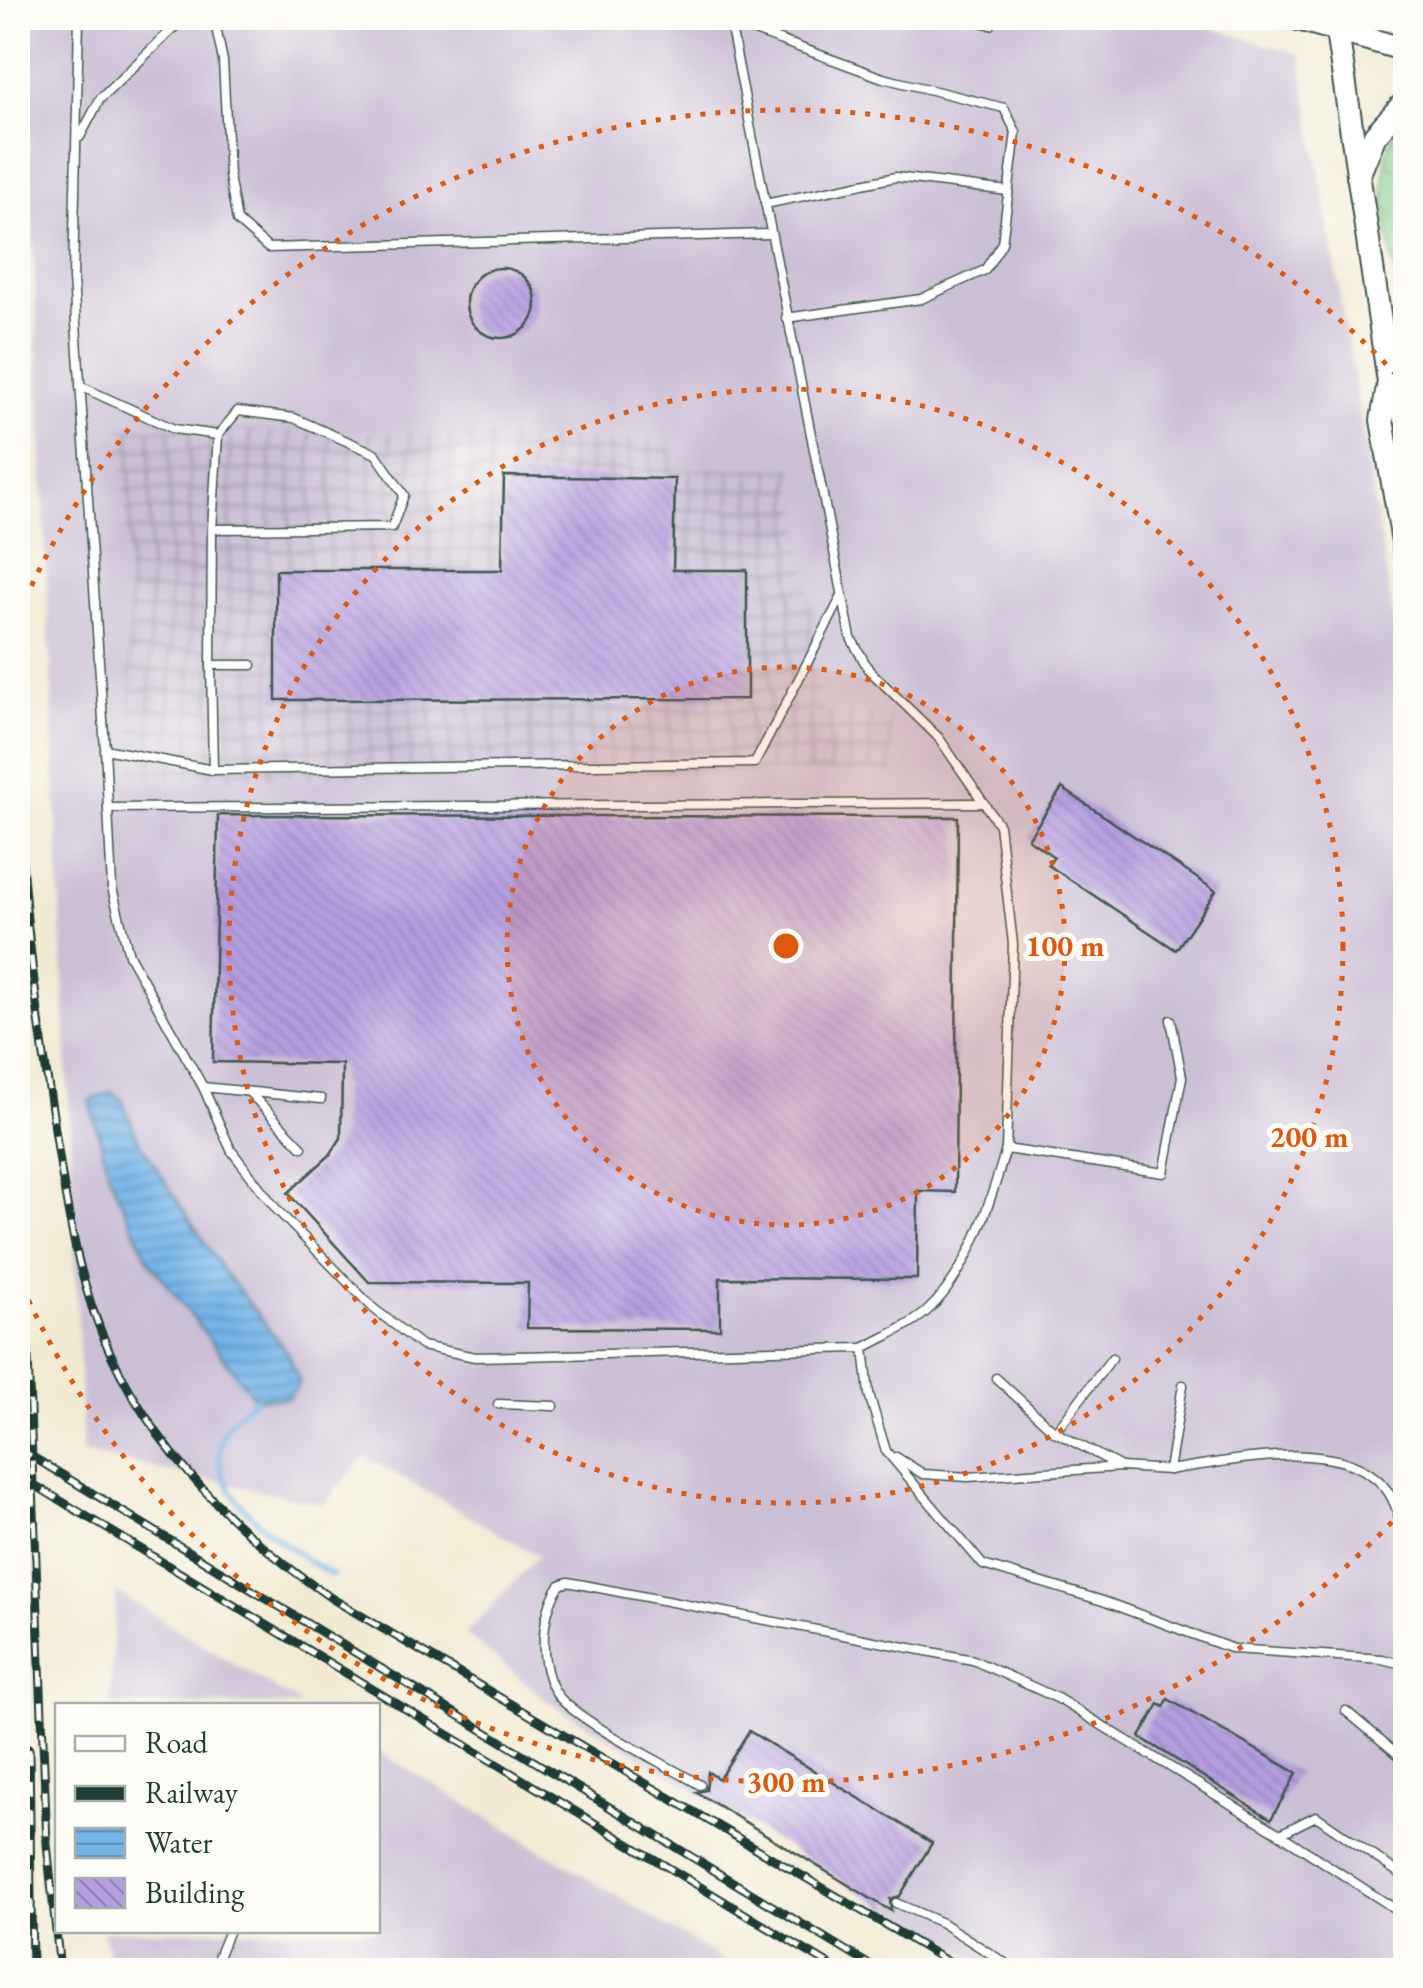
<svg xmlns="http://www.w3.org/2000/svg" width="1423" height="1988" font-family="'EB Garamond',serif">
	<style>
		.industrial { fill: url(#industrial-grid) }
		.railway { fill: #cbbfd5; fill-rule: evenodd }
		.park { fill: url(#park-crowns); stroke: #548863; stroke-width: 2.5 }
		.water { fill: url(#water-rules); stroke: #4a798e; stroke-width: 2.5 }
		.lines { fill: none; stroke-linecap: round; stroke-linejoin: round }
		.stream { stroke: #75b5e9; stroke-width: 5 }
		.building { fill: url(#building-back-hatch) }
		.lane-casing { stroke: #3f574c; stroke-width: 11 }
		.secondary-casing { stroke: #3f574c; stroke-width: 26 }
		.lane { stroke: #fff; stroke-width: 8 }
		.secondary { stroke: #fff; stroke-width: 22 }
		.rail-casing { stroke: #1f3d34; stroke-width: 9 }
		.rail { stroke: #fdfcf7; stroke-width: 5; stroke-dasharray: 15; stroke-linecap: butt }
		.ring { fill: none; stroke: #de580e; stroke-width: 5; stroke-dasharray: 5 10 }
		.centre { fill: #de580e; stroke: #fdfcf7; stroke-width: 5 }
		.ring-label { font-size: 30px; text-anchor: middle; font-weight: bold; fill: #de580e; stroke: #fdfcf7; stroke-width: 10; stroke-linejoin: round; paint-order: stroke }
	</style>
	<defs>
		<pattern id="industrial-grid" width="8" height="8" patternUnits="userSpaceOnUse" patternTransform="scale(2.5)"><rect width="8" height="8" fill="#cbbfd5"/><path d="M0 4h8M4 0v8" fill="none" stroke="#a49cae"/></pattern>
		<pattern id="park-crowns" width="20" height="18" patternUnits="userSpaceOnUse" patternTransform="scale(2.5)"><rect width="20" height="18" fill="#88d492"/><path d="M2 6a3 3 0 1 1 6 0M12 15a3 3 0 1 1 6 0" fill="none" stroke="#6fad78"/></pattern>
		<pattern id="water-rules" width="6" height="5" patternUnits="userSpaceOnUse" patternTransform="scale(2.5)"><rect width="6" height="5" fill="#75b5e9"/><path d="M0 2.5h6" fill="none" stroke="#5f94be"/></pattern>
		<pattern id="building-back-hatch" width="6" height="6" patternUnits="userSpaceOnUse" patternTransform="scale(2.5)"><rect width="6" height="6" fill="#b69fe1"/><path d="M-1 5l2 2M0 0l6 6M5-1l2 2" fill="none" stroke="#9383b7"/></pattern>
	</defs>
	<rect width="100%" height="100%" fill="#fdfcf7"/>
	<filter id="ink" filterUnits="userSpaceOnUse"><feTurbulence type="fractalNoise" baseFrequency=".01" numOctaves="2"/><feDisplacementMap in="SourceGraphic" scale="20" xChannelSelector="R" yChannelSelector="G"/><feConvolveMatrix kernelMatrix="1 2 1 2 8 2 1 2 1" color-interpolation-filters="sRGB"/></filter>
	<filter id="wash" filterUnits="userSpaceOnUse"><feTurbulence type="fractalNoise" baseFrequency=".0048" numOctaves="4" result="noise"/><feDisplacementMap in="SourceGraphic" scale="40" xChannelSelector="R" yChannelSelector="G"/><feGaussianBlur stdDeviation="2.25" result="paint"/><feColorMatrix in="noise" values="0 0 0 0 0 0 0 0 0 0 0 0 0 0 0 0 0 1.4 0 .05"/><feComposite in="paint" operator="in"/></filter>
	<g filter="url(#wash)">
		<rect width="100%" height="100%" fill="#f2ead2"/>
		<path class="industrial" d="M 120,427 L 671,440 L 675,470 L 793,466 L 824,713 L 890,713 L 894,772 L 133,779 Z"/>
		<g class="railway">
			<path d="M 24,18 L 1176,18 L 1300,54 L 1405,686 L 1405,1970 L 993,1970 L 548,1701 L 466,1634 L 538,1556 L 365,1456 L 323,1504 L 83,1453 ZM 120,427 L 670,440 L 675,470 L 793,467 L 824,713 L 890,713 L 893,772 L 133,779 Z"/>
			<path d="M 116,1592 L 302,1705 L 110,1705 Z"/>
			<path d="M 378,1751 L 739,1970 L 112,1970 L 103,1931 L 378,1930 Z"/>
		</g>
		<path class="park" d="M 1405,117 L 1405,320 C 1396,267 1363,159 1405,117 Z"/>
		<path class="water" d="M 112,1092 L 122,1100 L 139,1141 L 222,1269 L 288,1353 L 300,1382 L 288,1398 L 255,1399 L 148,1259 L 109,1175 L 90,1101 Z"/>
		<g class="lines">
			<path class="stream" d="M 255,1399 C 246,1407 233,1417 227,1427 C 192,1488 288,1549 332,1575"/>
		</g>
		<g id="blocks">
			<g class="building">
				<circle cx="501" cy="303" r="35"/>
				<path d="M 504,476 L 675,479 L 673,570 L 747,570 L 747,699 L 276,700 L 276,570 L 502,570 Z"/>
				<path d="M 1062,788 L 1216,891 L 1176,950 L 1048,865 L 1054,857 L 1028,839 Z"/>
				<path d="M 218,815 L 958,817 L 955,1192 L 918,1191 L 917,1279 L 720,1278 L 720,1329 L 527,1328 L 528,1283 L 369,1282 L 288,1193 L 330,1155 L 341,1138 L 342,1064 L 213,1062 Z"/>
				<path d="M 1168,1699 L 1297,1773 L 1271,1819 L 1140,1737 L 1159,1704 L 1164,1707 Z"/>
				<path d="M 749,1731 L 932,1843 L 900,1896 L 890,1899 L 891,1911 L 696,1792 L 706,1790 L 708,1772 L 719,1779 Z"/>
			</g>
		</g>
	</g>
	<g filter="url(#ink)">
		<use href="#blocks" fill-opacity="0" stroke="#3f574c" stroke-width="2.5"/>
		<g class="lines">
			<g class="lane-casing">
				<g id="lane">
					<path d="M 79,18 L 73,279 L 105,749"/>
					<path d="M 214,18 L 223,61 L 229,176 L 237,221 L 268,248 L 769,234"/>
					<path d="M 729,18 L 851,638 L 869,670 L 939,738 L 999,825 L 1013,944 L 1006,1149 L 1164,1173 L 1182,1077 L 1171,1020"/>
					<path d="M 966,18 L 991,25 L 993,18"/>
					<path d="M 730,22 L 883,78 L 1004,108 L 1016,132 L 1002,243 L 985,270 L 921,299 L 786,318"/>
					<path d="M 80,137 L 100,99 L 184,18"/>
					<path d="M 765,204 L 896,177 L 1008,191"/>
					<path d="M 80,386 L 174,429 L 218,435"/>
					<path d="M 211,665 L 212,529 L 392,527 L 404,495 L 376,454 L 294,418 L 238,411 L 218,435 L 212,529"/>
					<path d="M 213,770 L 755,763 L 842,596"/>
					<path d="M 108,808 L 984,803"/>
					<path d="M 203,1087 L 129,955 L 112,888 L 105,749 L 213,770 L 211,665 L 252,665"/>
					<path d="M 249,1092 L 302,1147"/>
					<path d="M 321,1099 L 203,1087 L 231,1150 L 277,1210 L 373,1308 L 422,1346 L 475,1357 L 864,1348"/>
					<path d="M 1006,1149 C 990,1203 969,1274 926,1312 C 909,1327 883,1337 864,1348 L 869,1394 L 886,1451 L 983,1565 L 1103,1601 L 1233,1649 L 1382,1659 L 1406,1665"/>
					<path d="M 996,1378 L 1055,1432 L 1112,1358"/>
					<path d="M 498,1404 L 554,1406"/>
					<path d="M 1055,1432 L 1121,1467 L 1169,1470 L 1183,1385"/>
					<path d="M 896,1457 L 923,1474 L 968,1477 L 1121,1467"/>
					<path d="M 1169,1470 C 1233,1461 1372,1427 1397,1511 C 1405,1541 1402,1573 1406,1603"/>
					<path d="M 1346,1711 L 1406,1761"/>
					<path d="M 700,1785 C 660,1761 598,1732 565,1703 C 536,1678 539,1613 560,1585 L 568,1582 L 973,1660 L 1057,1698 L 1280,1834"/>
					<path d="M 1406,1878 L 1316,1816 L 1280,1834 L 1406,1916"/>
					<path d="M 896,1903 L 942,1923 L 1016,1970"/>
					<path d="M 229,1930 L 217,1960 L 242,1970"/>
				</g>
			</g>
			<g class="secondary-casing">
				<g id="secondary">
					<path d="M 1295,18 L 1406,50"/>
					<path d="M 1335,18 L 1389,382 L 1406,419"/>
					<path d="M 1358,176 L 1375,135 L 1406,101"/>
					<path d="M 1389,382 L 1382,420 L 1406,558"/>
				</g>
			</g>
			<use href="#lane" class="lane"/>
			<use href="#secondary" class="secondary"/>
			<g class="rail-casing">
				<g id="rail">
					<path d="M 18,807 C 24,908 36,1009 52,1109 C 62,1177 71,1245 93,1310 C 135,1432 227,1527 331,1598 L 962,1970"/>
					<path d="M 18,1101 L 47,1844 L 60,1970"/>
					<path d="M 18,1448 L 878,1970"/>
					<path d="M 18,1475 L 838,1970"/>
					<path d="M 29,1749 L 32,1970"/>
				</g>
			</g>
			<use href="#rail" class="rail"/>
		</g>
	</g>
	<circle cx="786" cy="946" r="279" fill="#de580e" fill-opacity=".12"/>
	<g class="ring">
		<circle cx="786" cy="946" r="279"/>
		<circle cx="786" cy="946" r="557"/>
		<path d="M1402 1511A836 836 0 0 1 19 1279M19 613A836 836 0 0 1 1402 381"/>
	</g>
	<circle cx="786" cy="946" r="15" class="centre"/>
	<g class="ring-label">
		<text x="1065" y="956">100 m</text>
		<text x="1309" y="1147">200 m</text>
		<text x="786" y="1792">300 m</text>
	</g>
	<rect width="1423" height="1988" fill="none" stroke="#fdfcf7" stroke-width="60"/>
	<rect x="55" y="1703" width="325" height="230" fill="#fdfcf7" stroke="#a4b0a9" stroke-width="2.5"/>
	<rect x="75" y="1736" width="50" height="15" fill="#ffffff" stroke="#a4b0a9" stroke-width="2.5"/>
	<text x="145" y="1753" font-size="30" fill="#1f3d34">Road</text>
	<rect x="75" y="1786" width="50" height="15" fill="#1f3d34" stroke="#a4b0a9" stroke-width="2.5"/>
	<text x="145" y="1803" font-size="30" fill="#1f3d34">Railway</text>
	<rect x="75" y="1828" width="50" height="30" fill="url(#water-rules)" stroke="#a4b0a9" stroke-width="2.5"/>
	<text x="145" y="1853" font-size="30" fill="#1f3d34">Water</text>
	<rect x="75" y="1878" width="50" height="30" fill="url(#building-back-hatch)" stroke="#a4b0a9" stroke-width="2.5"/>
	<text x="145" y="1903" font-size="30" fill="#1f3d34">Building</text>
</svg>
